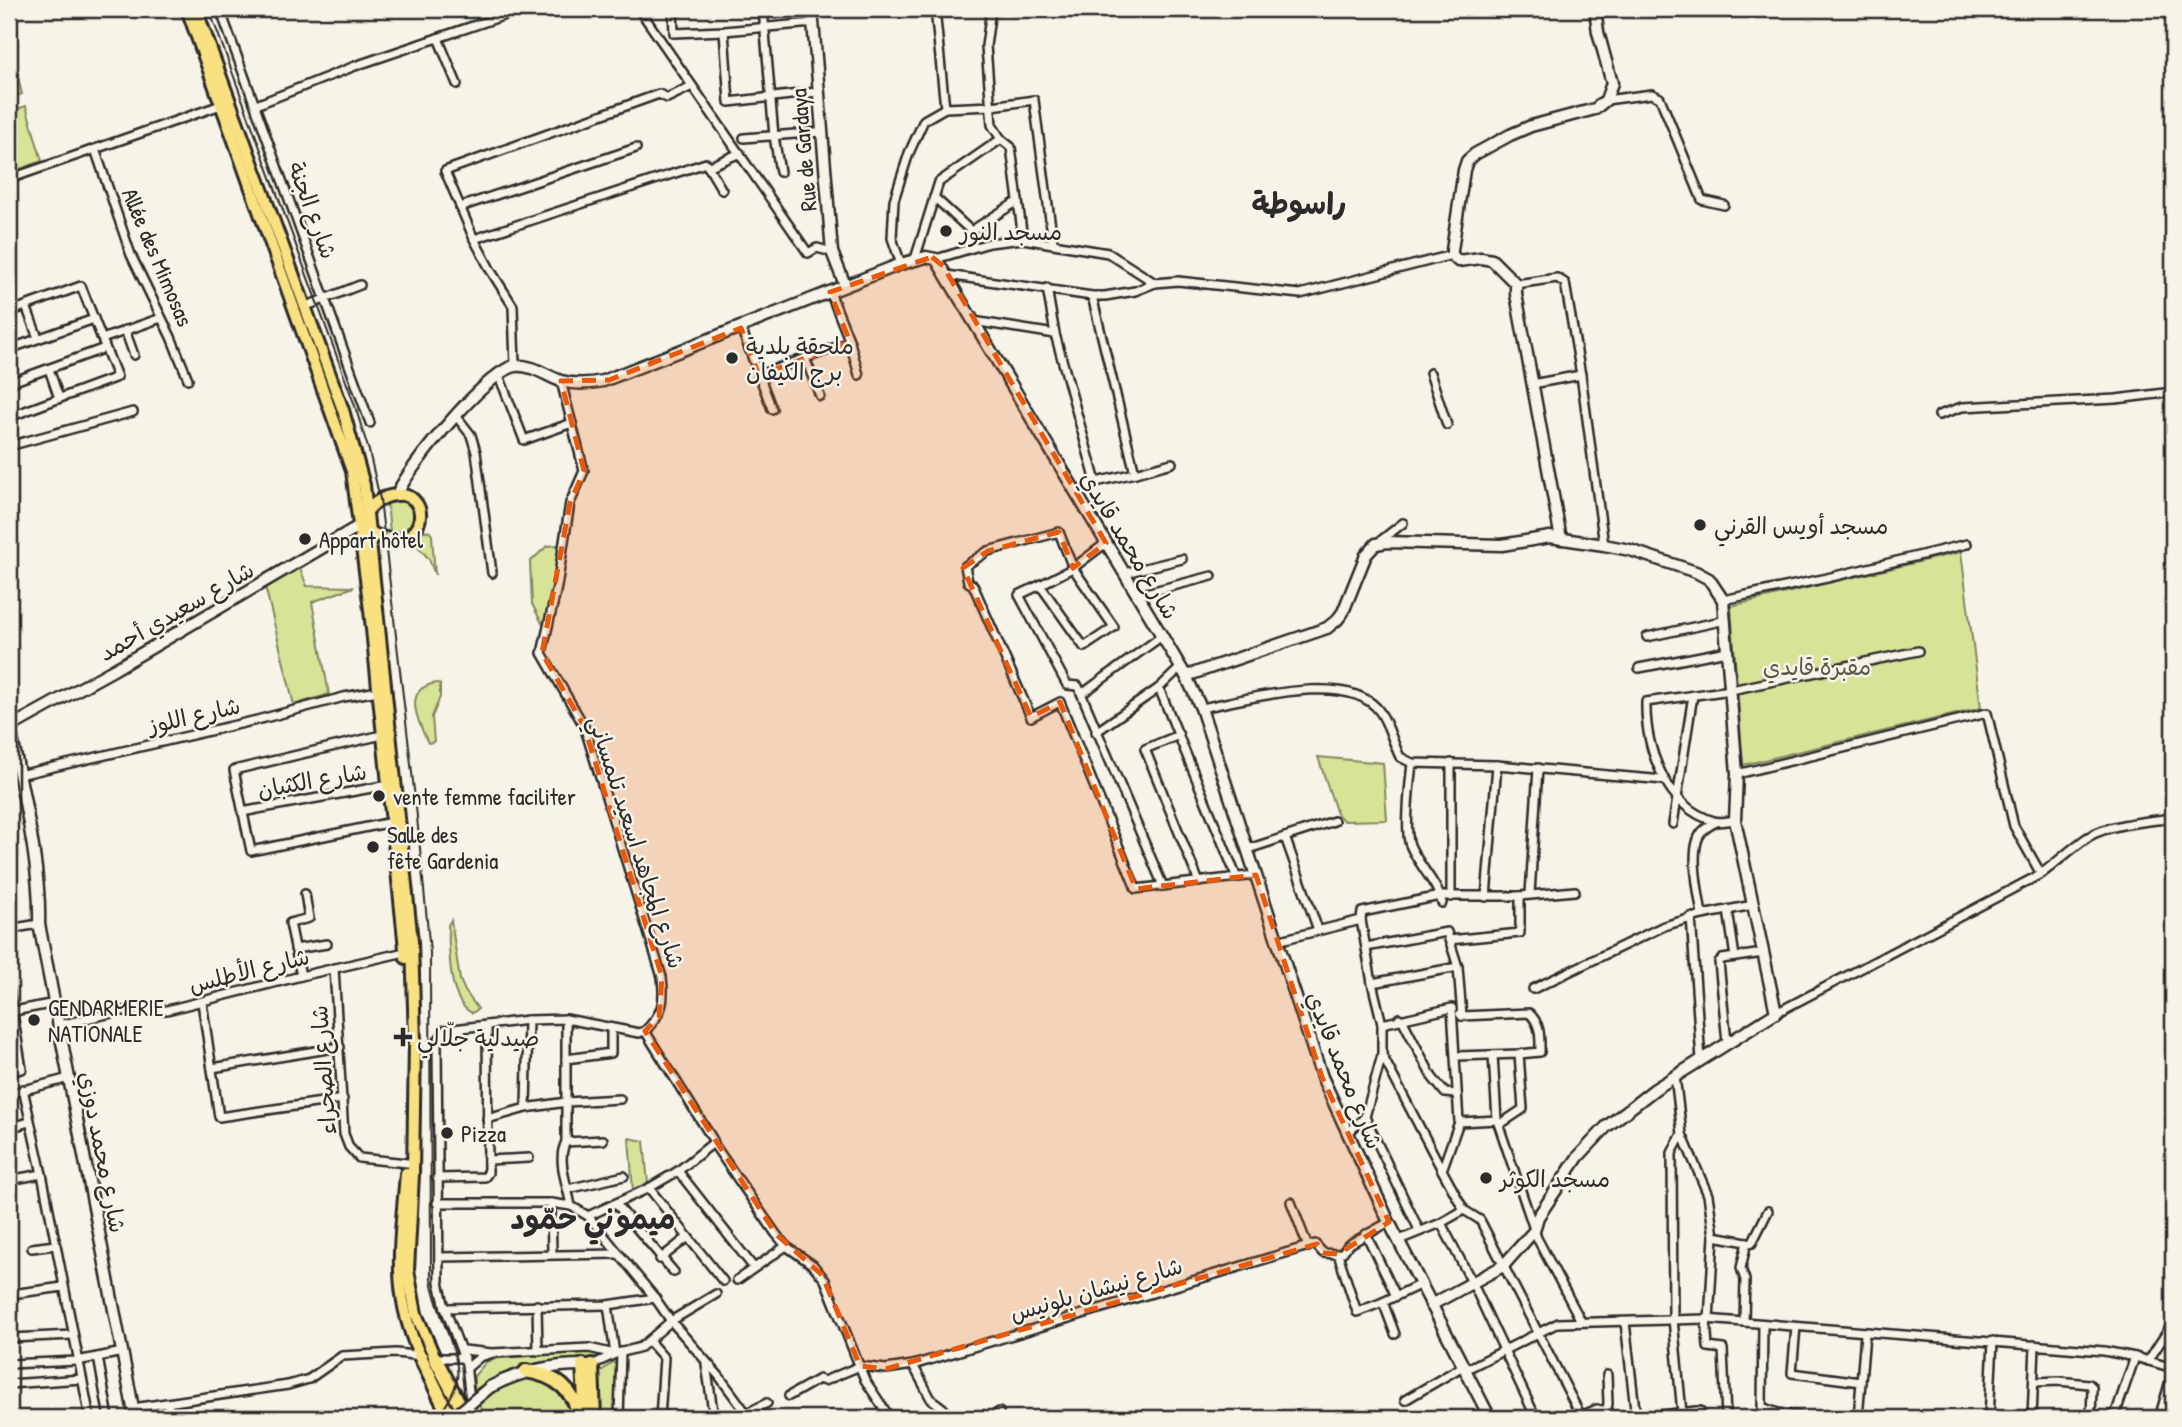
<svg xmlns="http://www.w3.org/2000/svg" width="2182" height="1427" font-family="'Patrick Hand','Playpen Sans Arabic',sans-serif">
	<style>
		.green { fill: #d7e396; stroke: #818760; stroke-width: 2 }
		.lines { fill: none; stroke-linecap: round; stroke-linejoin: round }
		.street-casing { stroke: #2b2b2b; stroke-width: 12 }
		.secondary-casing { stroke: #2b2b2b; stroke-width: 15 }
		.primary-casing { stroke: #2b2b2b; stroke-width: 16 }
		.highway-casing { stroke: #2b2b2b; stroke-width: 18 }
		.street { stroke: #f7f3e8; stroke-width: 7 }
		.secondary { stroke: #f7f3e8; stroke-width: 10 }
		.primary { stroke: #f9e181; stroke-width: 10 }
		.highway { stroke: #f9e181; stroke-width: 12 }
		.tram { stroke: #2b2b2b; stroke-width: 2 }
		.secondary-bridge-casing { stroke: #2b2b2b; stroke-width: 15; stroke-linecap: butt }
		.secondary-bridge { stroke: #f7f3e8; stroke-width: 10 }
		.marked { fill: #e8590c; fill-opacity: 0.2; stroke: #e8590c; stroke-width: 5; stroke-dasharray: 14 9; stroke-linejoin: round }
		.poi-dot { fill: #2b2b2b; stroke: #f7f3e8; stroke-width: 2.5 }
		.labels { text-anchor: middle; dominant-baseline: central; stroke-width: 5; stroke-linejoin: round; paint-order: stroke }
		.street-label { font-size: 23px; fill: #2b2b2b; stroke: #f7f3e8 }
		.poi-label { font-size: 23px; fill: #2b2b2b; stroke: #f7f3e8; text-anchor: start }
		.park-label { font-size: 23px; fill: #565946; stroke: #f7f3e8 }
		.district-label { font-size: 30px; font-weight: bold; fill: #2b2b2b; stroke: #f7f3e8 }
	</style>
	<rect width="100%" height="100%" fill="#f7f3e8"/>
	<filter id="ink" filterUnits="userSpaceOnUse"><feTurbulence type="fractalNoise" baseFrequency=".0143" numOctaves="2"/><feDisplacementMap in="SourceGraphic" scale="14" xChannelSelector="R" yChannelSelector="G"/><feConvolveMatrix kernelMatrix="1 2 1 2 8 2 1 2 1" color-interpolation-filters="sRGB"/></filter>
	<g filter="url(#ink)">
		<g class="green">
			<path d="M 13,57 L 22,94 L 9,98 L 9,58 Z"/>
			<path d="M 26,106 L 42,161 L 9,173 L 9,112 Z"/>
			<path d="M 396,499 L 407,502 L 414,514 C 411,529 405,533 390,533 L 387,501 Z"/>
			<path d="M 420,529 L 430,532 L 432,535 L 435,575 L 429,559 L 415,543 L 415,538 Z"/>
			<path d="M 558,545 L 559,548 L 548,619 L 542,623 L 532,604 L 530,562 L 547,546 Z"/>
			<path d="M 1961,552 L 1981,708 L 1743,765 L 1731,606 Z"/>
			<path d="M 299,566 L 307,586 L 354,587 L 312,602 L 329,694 L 294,705 L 265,586 Z"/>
			<path d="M 437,683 L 440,684 L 440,697 L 432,717 L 434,742 L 428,743 C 419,723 400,688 437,683 Z"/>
			<path d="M 1318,757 L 1383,763 L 1387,820 L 1344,821 L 1337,814 Z"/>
			<path d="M 451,920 L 460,980 L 465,991 L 478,1009 L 472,1013 C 447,1001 450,951 448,925 Z"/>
			<path d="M 629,1138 L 644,1141 L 648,1184 L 633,1191 Z"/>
			<path d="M 586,1351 L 603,1355 L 599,1359 L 537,1363 L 515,1369 L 474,1390 L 474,1376 L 486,1362 L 499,1358 Z"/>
			<path d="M 613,1362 L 618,1367 L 614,1418 L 601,1418 L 600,1372 Z"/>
			<path d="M 522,1377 C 559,1377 561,1391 579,1418 L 485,1418 L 478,1401 L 504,1383 Z"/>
		</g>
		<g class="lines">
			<g class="street-casing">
				<g id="street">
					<path d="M 220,9 L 370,423"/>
					<path d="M 639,9 L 808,253 L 817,248 L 832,252"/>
					<path d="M 673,9 L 674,33 L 724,31 L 813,23"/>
					<path d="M 763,9 L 774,136 L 780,172"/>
					<path d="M 935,9 L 945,108"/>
					<path d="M 991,9 L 986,46 L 992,125 L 1001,139 L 1011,147 L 1023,239"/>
					<path d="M 724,31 L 729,102 L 817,92"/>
					<path d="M 438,38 L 457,84"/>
					<path d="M 1606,100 L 1652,94 L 1660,98 L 1702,200 L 1724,205"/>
					<path d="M 256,105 L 355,66 L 523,9"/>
					<path d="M 744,138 L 821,132"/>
					<path d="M 95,149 L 131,255 L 171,337 L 188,379"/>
					<path d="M 708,167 L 740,153"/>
					<path d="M 9,179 L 221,105"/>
					<path d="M 934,197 L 971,231"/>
					<path d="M 460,207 L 636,148"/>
					<path d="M 474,239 L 706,163 L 722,190"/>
					<path d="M 968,248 L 971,231 L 1018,201"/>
					<path d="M 915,259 L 939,182 L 1001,139"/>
					<path d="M 936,259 L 989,243 L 1023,239 L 1108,253 L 1155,283"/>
					<path d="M 901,264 L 892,238 L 894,200 L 909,153 L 924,120 L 945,108 L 992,106 L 1034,100 L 1053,242"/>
					<path d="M 947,275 L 1092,296 L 1105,296 L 1135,291 L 1155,283 L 1178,281 L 1300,294 L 1452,255"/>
					<path d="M 1516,284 L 1557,278 L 1565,283 L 1581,375 L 1604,545"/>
					<path d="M 1047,288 L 1055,334 L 1096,482"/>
					<path d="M 26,306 L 38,338"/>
					<path d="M 304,307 L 360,285"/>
					<path d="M 9,312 L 81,286 L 117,377 L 9,417"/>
					<path d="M 973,321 L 1055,334"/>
					<path d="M 741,328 L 772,409"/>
					<path d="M 125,330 L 134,355"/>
					<path d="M 102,339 L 161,318"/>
					<path d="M 850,342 L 859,375"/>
					<path d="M 9,349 L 94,319"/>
					<path d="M 805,358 L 820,396"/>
					<path d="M 515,366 L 513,306 L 491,271 L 474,239 L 445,171 L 659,94 L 667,98 L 692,86"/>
					<path d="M 49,369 L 59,398"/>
					<path d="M 498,373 L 524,440 L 572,423"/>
					<path d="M 1430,373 L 1447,425"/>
					<path d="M 759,375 L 850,342 L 830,292"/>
					<path d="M 561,381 L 584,471 L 570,503 L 557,587 L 542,653 L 584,726 L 662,977 C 665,1002 663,1013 645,1031"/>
					<path d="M 9,383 L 105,348"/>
					<path d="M 1532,384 L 1581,375"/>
					<path d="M 1939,415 L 1962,407 L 2116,399 L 2173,392"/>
					<path d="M 457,417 L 471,435 L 476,452 L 492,573"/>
					<path d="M 9,446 L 133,412"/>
					<path d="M 1135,473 L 1172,463"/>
					<path d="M 1076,492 L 1096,482 L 1135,473 L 1092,296"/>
					<path d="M 1379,542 L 1403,523"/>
					<path d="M 1106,543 L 1073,568 L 1114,627 L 1084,647 L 1040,585 L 1019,595 L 1067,685 L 1078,686 L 1163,886"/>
					<path d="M 1125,573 L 1182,559"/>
					<path d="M 1040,585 L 1073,568 L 1059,532 L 988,551 L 965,566 L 968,582 L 973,585 L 1031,717 L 1060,702 L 1136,889 L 1256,875"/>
					<path d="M 1138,595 L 1212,576"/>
					<path d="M 1723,600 L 1827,578 L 1967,544"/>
					<path d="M 1647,637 L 1726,620"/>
					<path d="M 1639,668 L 1727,651"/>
					<path d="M 1159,688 L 1237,878"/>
					<path d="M 1081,692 L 1086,691 L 1162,636"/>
					<path d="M 1201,708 C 1244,700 1351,669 1380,712 C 1389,725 1393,743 1400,757 L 1412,763 L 1497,765 L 1664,780"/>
					<path d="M 1096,732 L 1159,688 L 1181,667"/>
					<path d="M 382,735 L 234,770 L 251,851 L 392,822"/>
					<path d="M 1179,735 L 1145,749 L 1199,882"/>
					<path d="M 1412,763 C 1410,781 1404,831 1410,845 C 1418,865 1437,882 1442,903"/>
					<path d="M 1451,763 L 1451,897"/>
					<path d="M 1737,774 L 1987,713 L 2014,826 L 2041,874 L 1776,1013"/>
					<path d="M 19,775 L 257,720 L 344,697 L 378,691"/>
					<path d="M 242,812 L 388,785"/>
					<path d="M 1735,820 C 1728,821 1720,823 1714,821 C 1665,807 1645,747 1646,702 L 1731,690 L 1918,651"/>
					<path d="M 1673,824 L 1693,695"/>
					<path d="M 1285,837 L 1318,930"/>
					<path d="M 1248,849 L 1334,821"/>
					<path d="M 2041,874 C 2057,862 2072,848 2088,837 C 2109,824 2149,821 2173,818"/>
					<path d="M 1575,891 L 1520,896 L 1440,896 L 1362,912 L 1361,920 L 1372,983 L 1382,1024 L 1452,1008 L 1459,1122 L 1497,1120 L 1537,1238 L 1581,1321"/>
					<path d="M 1530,894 L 1538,768"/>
					<path d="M 1486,897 L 1497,765"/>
					<path d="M 1728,910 L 1735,957"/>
					<path d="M 1702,915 C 1699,894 1688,848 1702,832 C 1705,828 1711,825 1716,822"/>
					<path d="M 1691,917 L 1701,1060"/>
					<path d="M 9,929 L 39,924"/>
					<path d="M 1449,940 L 1520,933 L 1520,896"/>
					<path d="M 1277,941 L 1361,920"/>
					<path d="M 1366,947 L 1447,932 L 1458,967 L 1372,983"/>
					<path d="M 295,949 L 327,944"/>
					<path d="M 1458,967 L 1462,1016 L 1460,1014"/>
					<path d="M 334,968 L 344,1134 L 349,1147 L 359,1158 L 407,1163"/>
					<path d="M 301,976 L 290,923 L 309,918 L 305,894"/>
					<path d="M 9,989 L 22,1069 L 9,1071"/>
					<path d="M 1533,989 L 1664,926 L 1702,915 L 1753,905"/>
					<path d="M 202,1002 L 219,1117 L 343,1099"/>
					<path d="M 9,1012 L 55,1003"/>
					<path d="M 1462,1016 L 1529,1013 C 1541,1024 1540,1037 1540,1052 L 1519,1054"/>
					<path d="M 1399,1018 L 1403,1021 L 1432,1077 L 1445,1093 L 1456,1094"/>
					<path d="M 566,1019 L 566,1142 C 556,1159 568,1187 571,1206 L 588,1216 L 655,1298 L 671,1321 L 719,1376 L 750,1418"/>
					<path d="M 59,1025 L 121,1011 L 167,1010 L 301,976 L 405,952"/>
					<path d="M 1727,1042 L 1719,962 L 1722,959 L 1763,953"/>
					<path d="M 1382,1055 L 1442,1170"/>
					<path d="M 1493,1055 L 1497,1120"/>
					<path d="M 1457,1056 L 1519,1054 L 1523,1109 L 1499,1125"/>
					<path d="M 566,1059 L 611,1053 L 611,1028"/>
					<path d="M 212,1068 L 340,1047"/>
					<path d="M 1675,1076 L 1682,1134 L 1708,1195 L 1714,1236 L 1709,1320"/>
					<path d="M 23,1089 L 42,1174 L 90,1418"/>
					<path d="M 9,1094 L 69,1078"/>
					<path d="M 526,1108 L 528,1020"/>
					<path d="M 1365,1117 L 1419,1230"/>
					<path d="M 487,1119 L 526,1108 L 566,1102 L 620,1099"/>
					<path d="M 9,1128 L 29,1122"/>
					<path d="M 1347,1134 L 1365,1117 L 1382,1055 L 1382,1024"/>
					<path d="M 1682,1134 L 1672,1153 L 1673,1319 L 1682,1413"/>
					<path d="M 566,1142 L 603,1140"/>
					<path d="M 488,1160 L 529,1158"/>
					<path d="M 678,1171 L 754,1268"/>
					<path d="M 437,1178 L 485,1177 L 488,1173 L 487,1025"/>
					<path d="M 9,1180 L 42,1174"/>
					<path d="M 649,1188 L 723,1281"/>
					<path d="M 568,1189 L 624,1176"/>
					<path d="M 1291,1202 L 1308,1247"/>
					<path d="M 437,1203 L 551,1203 L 571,1206"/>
					<path d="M 551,1203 L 552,1254"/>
					<path d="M 616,1204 L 674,1272"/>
					<path d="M 1464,1210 L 1480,1220 L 1581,1416"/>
					<path d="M 588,1216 L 649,1188 L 678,1171 L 713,1143"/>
					<path d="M 1441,1223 L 1473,1284 L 1536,1418"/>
					<path d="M 1366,1234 L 1396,1296 L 1421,1284"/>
					<path d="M 1714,1236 L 1752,1243 L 1768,1211"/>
					<path d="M 1399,1240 L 1441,1223 L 1464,1210 L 1442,1170 L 1459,1122"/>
					<path d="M 32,1248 L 55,1245"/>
					<path d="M 439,1257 L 618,1254"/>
					<path d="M 660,1259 L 688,1237"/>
					<path d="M 737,1280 L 786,1246"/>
					<path d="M 19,1293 L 63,1287"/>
					<path d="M 1383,1302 L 1357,1312 L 1338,1254 L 1343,1252 L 1348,1245 L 1389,1222"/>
					<path d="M 537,1305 L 538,1351"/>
					<path d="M 445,1308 L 608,1305 L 655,1298"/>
					<path d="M 1706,1319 L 1708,1347 L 1723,1349 L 1726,1418"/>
					<path d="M 1625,1322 L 1636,1418"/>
					<path d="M 1744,1322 L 1745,1280 L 1741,1268 L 1747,1242"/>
					<path d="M 1763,1324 L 1762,1407 L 1778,1413 L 1806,1418"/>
					<path d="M 1796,1327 L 1792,1373 L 1861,1382"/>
					<path d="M 1395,1334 L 1383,1302 L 1396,1296"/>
					<path d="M 11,1338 L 73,1335"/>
					<path d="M 649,1341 L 664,1358 L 660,1418"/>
					<path d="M 463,1350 L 492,1353 L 589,1348 L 615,1354 L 608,1305"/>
					<path d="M 98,1357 L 109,1418"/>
					<path d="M 435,1358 L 465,1358"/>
					<path d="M 2148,1361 L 2173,1323"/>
					<path d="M 9,1364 L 77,1361 L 123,1352"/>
					<path d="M 706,1364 L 714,1418"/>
					<path d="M 592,1365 L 615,1354 L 641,1347 L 671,1321 L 716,1294"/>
					<path d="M 913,1365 L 931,1399 L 943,1408 L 944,1418"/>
					<path d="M 467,1368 L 480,1357 L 490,1354"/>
					<path d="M 1465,1370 L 1558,1323 L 1706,1319 L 2104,1351 L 2135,1357 L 2173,1368"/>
					<path d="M 2035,1382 L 2059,1381 L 2089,1384 L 2092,1387 L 2091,1418"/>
					<path d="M 9,1384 L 82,1379"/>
					<path d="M 789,1396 L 819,1379 L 824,1381 L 860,1366 L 886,1369 L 913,1365 L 1315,1244 L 1323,1253 L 1338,1254"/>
					<path d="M 1405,1400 L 1463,1366"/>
					<path d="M 168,1403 L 170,1418"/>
					<path d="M 133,1408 L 288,1385 L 309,1379 L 342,1356 L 396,1353 L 423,1356"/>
					<path d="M 1606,1411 L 1608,1404 L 1607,1375"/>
					<path d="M 747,1413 L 767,1403"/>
					<path d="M 472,1418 L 466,1364 L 445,1308 L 439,1282 L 437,1042 L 445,1030 L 528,1020 L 566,1019 L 639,1033 L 645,1031 L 713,1140 L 713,1143 L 776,1234 L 786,1246 L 813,1265 L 825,1280 L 865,1380 L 890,1418"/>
					<path d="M 619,1418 L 621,1352"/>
					<path d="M 993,1418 L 999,1412"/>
					<path d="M 1576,1418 L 1597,1409 L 1606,1411 L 1608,1418"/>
					<path d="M 1635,1418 L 1696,1411 L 1700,1411 L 1702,1418"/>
					<path d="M 1858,1418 L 1865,1334"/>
					<path d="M 1989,1418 L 1993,1341"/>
					<path d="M 2032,1418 L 2035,1345"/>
					<path d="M 2094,1418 L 2096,1416 L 2100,1418"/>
					<path d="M 2114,1418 L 2135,1357"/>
					<path d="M 2159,1418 L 2173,1371"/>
				</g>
			</g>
			<g class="secondary-casing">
				<g id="secondary">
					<path d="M 812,9 L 832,252 L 845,285"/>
					<path d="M 397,495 C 406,469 489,370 515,366 C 532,364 546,376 561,381 C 575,385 589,384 603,381 L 901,264 L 926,257 L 936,259 L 1186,676 L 1201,708 L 1322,1077 L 1389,1222 L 1490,1418"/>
					<path d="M 1561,539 L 1516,294 L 1516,284 L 1492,260 L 1481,258 L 1458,261 L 1452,255 L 1452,250 L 1464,170 L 1467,161 L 1475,154 L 1510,135 L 1531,126 L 1595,109 L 1606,100 L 1612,83 L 1598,32 L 1595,9"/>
					<path d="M 1186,676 L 1327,628 L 1337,620 L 1343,612 L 1366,555 L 1376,544 L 1387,542 L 1502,545 L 1550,537 L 1604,545 L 1630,550 L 1696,572 L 1709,579 L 1723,600 L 1737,774 L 1735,820 L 1776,1013 L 1655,1089 L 1606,1127 L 1578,1157 L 1538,1217 L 1534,1231 L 1503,1266 L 1431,1305"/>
					<path d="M 490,1387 C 522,1370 554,1364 590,1365"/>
					<path d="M 135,1418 L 39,924 C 41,863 21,788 10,727 L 115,669 L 359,526"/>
				</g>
			</g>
			<g class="primary-casing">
				<g id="primary">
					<path d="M 187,9 L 352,471 L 370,610 L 406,958"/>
					<path d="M 196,9 L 343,410 L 364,485 L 412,942 L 415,1041 L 413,1175 L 408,1270 L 416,1314 L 435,1358"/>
					<path d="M 363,528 C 425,567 437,491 396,495 C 382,496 373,503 365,514"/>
					<path d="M 406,1173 C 401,1241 390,1291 420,1356"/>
				</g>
			</g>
			<g class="highway-casing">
				<g id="highway">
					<path d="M 420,1356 L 450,1418"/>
					<path d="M 435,1358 L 467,1418"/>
					<path d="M 583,1365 L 586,1417"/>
					<path d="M 592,1365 L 594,1418"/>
					<path d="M 526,1371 C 554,1375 574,1389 580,1418"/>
				</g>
			</g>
			<use href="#street" class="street"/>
			<use href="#secondary" class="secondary"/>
			<use href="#primary" class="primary"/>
			<use href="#highway" class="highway"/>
			<path class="tram" d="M 209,9 L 354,403 L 369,451 L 380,499 L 416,807 L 430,952 L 431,1278 C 434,1309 461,1352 457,1379 C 455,1393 445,1406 438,1418"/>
			<g class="secondary-bridge-casing">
				<path id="secondary-bridge" d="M 453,1418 L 490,1387"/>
			</g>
			<use href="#secondary-bridge" class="secondary-bridge"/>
		</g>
	</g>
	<path class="marked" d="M 932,257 L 943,266 L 1106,543 L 1073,568 L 1059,532 L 988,551 L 963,568 L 1031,717 L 1060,702 L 1136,889 L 1256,875 L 1322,1077 L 1389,1222 L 1338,1254 L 1323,1253 L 1317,1244 L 886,1369 L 860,1366 L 822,1275 L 776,1234 L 645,1031 L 659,1017 L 662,977 L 584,726 L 542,653 L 570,503 L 584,471 L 561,381 L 609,380 L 741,328 L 759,375 L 850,342 L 830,292 Z"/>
	<g class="poi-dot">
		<circle cx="946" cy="231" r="7"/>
		<circle cx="732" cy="358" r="7"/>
		<circle cx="1700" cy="525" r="7"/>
		<circle cx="305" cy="539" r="7"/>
		<circle cx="379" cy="796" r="7"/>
		<circle cx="373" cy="847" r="7"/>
		<circle cx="34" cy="1020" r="7"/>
		<path d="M399.5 1026.5h7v7h7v7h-7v7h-7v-7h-7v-7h7z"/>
		<circle cx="447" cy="1133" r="7"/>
		<circle cx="1486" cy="1178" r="7"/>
	</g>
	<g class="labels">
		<g class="street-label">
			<text transform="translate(803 150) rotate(-95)">Rue de Gardaya</text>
			<text transform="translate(313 210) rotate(70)">شارع الجنة</text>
			<text transform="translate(158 257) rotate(67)">Allée des Mimosas</text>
			<text transform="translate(1130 545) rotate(59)">شارع محمد قايدي</text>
			<text transform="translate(176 611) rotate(-30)">شارع سعيدي أحمد</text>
			<text transform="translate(194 715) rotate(-13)">شارع اللوز</text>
			<text transform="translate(312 780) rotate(-10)">شارع الكثبان</text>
			<text transform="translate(637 842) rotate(72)">شارع المجاهد اسعيد تلمساني</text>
			<text transform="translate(249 970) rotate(-14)">شارع الأطلس</text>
			<text transform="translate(323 1070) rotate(-94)">شارع الصحراء</text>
			<text transform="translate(1345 1070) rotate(68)">شارع محمد قايدي</text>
			<text transform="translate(103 1152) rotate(79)">شارع محمد دوزي</text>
			<text transform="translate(1096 1289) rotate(-16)">شارع نيشان بلونيس</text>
		</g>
		<g class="poi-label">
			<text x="960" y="231">مسجد النور</text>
			<text x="746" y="345">ملحقة بلدية<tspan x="746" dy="26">برج الكيفان</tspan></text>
			<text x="1714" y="525">مسجد أويس القرني</text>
			<text x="319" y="539">Appart hôtel</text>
			<text x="393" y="796">vente femme faciliter</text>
			<text x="387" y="834">Salle des<tspan x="387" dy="26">fête Gardenia</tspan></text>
			<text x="48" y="1007">GENDARMERIE<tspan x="48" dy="26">NATIONALE</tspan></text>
			<text x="417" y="1037">صيدلية جلّالي</text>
			<text x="461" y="1133">Pizza</text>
			<text x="1500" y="1178">مسجد الكوثر</text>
		</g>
		<g class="park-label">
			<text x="1817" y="666">مقبرة قايدي</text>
		</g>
		<g class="district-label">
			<text x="1299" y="203">راسوطة</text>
			<text x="593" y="1218">ميموني حمّود</text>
		</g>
	</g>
	<rect width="2182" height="1427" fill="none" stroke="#f7f3e8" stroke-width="35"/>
	<rect x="18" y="18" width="2147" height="1392" fill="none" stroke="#2b2b2b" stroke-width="2.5" filter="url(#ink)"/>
</svg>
